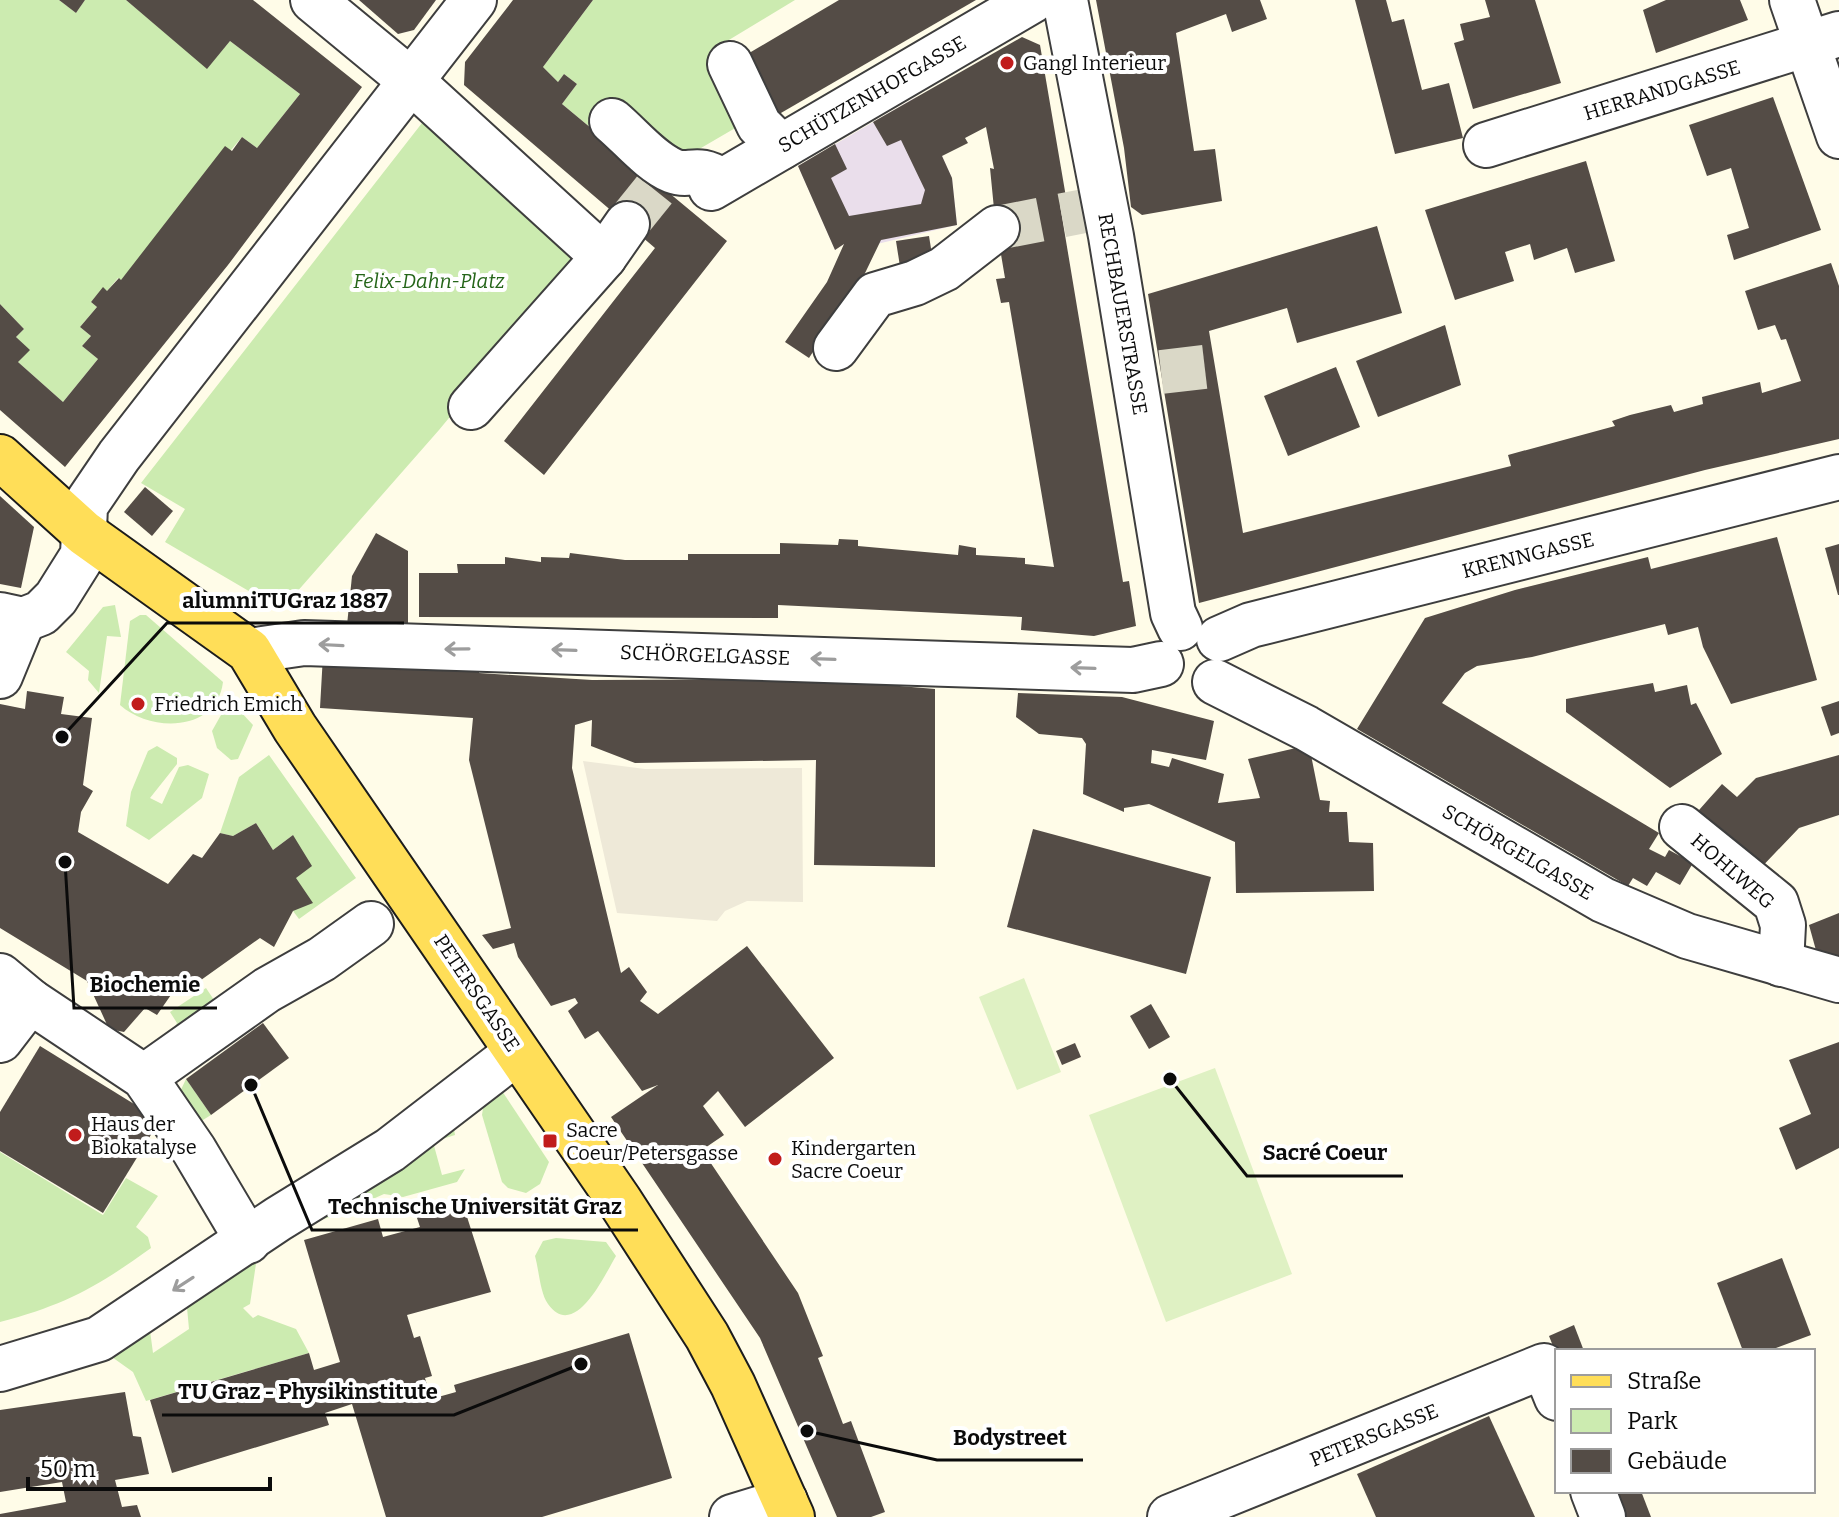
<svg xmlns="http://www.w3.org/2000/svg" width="1839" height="1517" font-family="Bitter,serif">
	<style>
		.industrial { fill: #eadeeb }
		.green { fill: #ccebb0 }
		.pitch { fill: #dff1c3 }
		.plaza { fill: #eee9d8 }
		.building { fill: #544c46 }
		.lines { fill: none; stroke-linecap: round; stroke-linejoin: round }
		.minor-tunnel { stroke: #dad8c7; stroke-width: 44; stroke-dasharray: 44 22; stroke-linecap: butt }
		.minor-casing { stroke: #3e3e3e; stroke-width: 48 }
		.major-casing { stroke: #1c1c1c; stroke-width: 48 }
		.minor { stroke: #fff; stroke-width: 44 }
		.major { stroke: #ffde58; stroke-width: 44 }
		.oneway { stroke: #9d9d9d }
		.poi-dot { fill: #c11c1c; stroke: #fff; stroke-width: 3 }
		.labels { text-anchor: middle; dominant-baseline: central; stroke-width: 8; stroke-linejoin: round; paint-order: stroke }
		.poi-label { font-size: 20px; fill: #0b0b0b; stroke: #fff; text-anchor: start }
		.street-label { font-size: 20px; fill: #0b0b0b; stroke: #fff }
		.park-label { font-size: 20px; font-style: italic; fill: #256519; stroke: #fff }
		.leader { fill: none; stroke: #0b0b0b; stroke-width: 3 }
		.callout-dot { fill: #0b0b0b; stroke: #fff; stroke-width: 3 }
		.callout-label { font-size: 22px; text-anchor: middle; font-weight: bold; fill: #0b0b0b; stroke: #fff; stroke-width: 8; stroke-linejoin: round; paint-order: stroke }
	</style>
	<rect width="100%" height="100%" fill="#fffce8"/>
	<path class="industrial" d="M 916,97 L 952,178 L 957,225 L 877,244 L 844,244 L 835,250 L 798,166 Z"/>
	<g class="green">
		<path d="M 0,0 L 59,0 L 76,13 L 85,0 L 126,0 L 207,68 L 230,41 L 300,94 L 257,148 L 242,137 L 121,280 L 118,278 L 107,291 L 103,288 L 91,302 L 97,307 L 80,327 L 91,336 L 82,346 L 98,359 L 63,402 L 18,362 L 29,350 L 16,337 L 24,329 L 0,304 Z"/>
		<path d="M 593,0 L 795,0 L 709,52 L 720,70 L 737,127 L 677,162 L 609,105 L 591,128 L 562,104 L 577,84 L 564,74 L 558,82 L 543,67 Z"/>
		<path d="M 422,123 L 584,255 L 439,430 L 281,610 L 165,542 L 185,509 L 141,483 Z"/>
		<path d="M 115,605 L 121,637 L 107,636 L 99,693 L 88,680 L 89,671 L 66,652 L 103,607 Z"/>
		<path d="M 140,615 L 146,615 L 223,682 C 217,732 151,733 120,705 L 130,621 Z"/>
		<path d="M 239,710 L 253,725 L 238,759 L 231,760 L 217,748 L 212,731 L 221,715 Z"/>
		<path d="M 157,746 L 177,758 L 177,764 L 150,798 L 162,804 L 179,767 L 188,765 L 209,774 L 202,798 L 149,840 L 126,826 L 131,792 L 148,751 Z"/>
		<path d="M 269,755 L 356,878 L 299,919 L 293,911 L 296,878 L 293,835 L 273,850 L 256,823 L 233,836 L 220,833 L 239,777 Z"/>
		<path d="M 206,988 L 214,1000 L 168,1040 L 177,1023 L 170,1012 Z"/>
		<path d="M 186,1079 L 211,1115 L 198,1123 L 179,1094 Z"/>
		<path d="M 502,1091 L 549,1162 L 540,1184 L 526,1193 L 508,1188 L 502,1182 L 482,1115 L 484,1102 Z"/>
		<path d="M 453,1123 L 455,1135 L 433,1142 L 442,1175 L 465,1169 L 457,1182 L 403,1197 L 384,1194 L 337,1215 L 300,1226 Z"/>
		<path d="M 0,1152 L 103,1215 L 126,1178 L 158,1196 L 136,1227 L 148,1237 L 151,1248 C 97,1287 65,1305 0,1322 Z"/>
		<path d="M 556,1238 L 606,1242 L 616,1256 C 606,1272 575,1342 548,1304 C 540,1293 539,1270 535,1256 L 543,1241 Z"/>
		<path d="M 257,1257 L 250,1304 L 243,1308 L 253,1318 L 258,1315 L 296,1329 L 309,1353 L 146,1401 L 133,1372 L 102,1350 L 149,1323 L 153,1353 L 189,1329 L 186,1297 Z"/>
	</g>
	<g class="pitch">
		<path d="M 1024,978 L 1061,1072 L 1017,1090 L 979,997 Z"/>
		<path d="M 1215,1068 L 1292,1274 L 1166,1322 L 1089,1115 Z"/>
	</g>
	<path class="plaza" d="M 583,761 L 645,769 L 802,768 L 803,902 L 747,901 L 725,911 L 717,921 L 617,913 Z"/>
	<g class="building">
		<path d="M 59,0 L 85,0 L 76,13 Z"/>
		<path d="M 126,0 L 253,0 L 362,87 L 228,265 L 65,467 L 0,410 L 0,304 L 24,329 L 16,337 L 30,350 L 18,362 L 63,402 L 98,359 L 82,346 L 91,336 L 80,327 L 97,307 L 91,302 L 103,287 L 107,291 L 119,278 L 121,280 L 225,146 L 232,151 L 242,137 L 257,148 L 300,94 L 230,41 L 207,69 Z"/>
		<path d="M 359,0 L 436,0 L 414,30 L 398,34 Z"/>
		<path d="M 513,0 L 593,0 L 543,67 L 558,82 L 564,74 L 577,84 L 562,104 L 727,241 L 544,475 L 504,441 L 655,248 L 464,85 L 465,62 Z"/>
		<path d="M 839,0 L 976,0 L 774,117 L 739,59 Z"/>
		<path d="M 1096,0 L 1260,0 L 1267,19 L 1232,32 L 1226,14 L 1176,33 L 1194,151 L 1215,149 L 1222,201 L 1142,215 L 1131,207 L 1124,148 Z"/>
		<path d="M 1355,0 L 1386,0 L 1392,22 L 1404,19 L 1422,90 L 1449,83 L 1463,138 L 1395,154 Z"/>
		<path d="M 1485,0 L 1535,0 L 1561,83 L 1473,109 L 1454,43 L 1464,40 L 1460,24 L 1490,17 Z"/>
		<path d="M 1666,0 L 1740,0 L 1748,20 L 1656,53 L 1643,10 Z"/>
		<path d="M 1022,37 L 1040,45 L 1067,203 L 1060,205 L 1123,582 L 1129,581 L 1136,626 L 1094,636 L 1021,630 L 1022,617 L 778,605 L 778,618 L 419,617 L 419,573 L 458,573 L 457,564 L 505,564 L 505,557 L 541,562 L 541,557 L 569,558 L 570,553 L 625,560 L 688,560 L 688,554 L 780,554 L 780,543 L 838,545 L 839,539 L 858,540 L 858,546 L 958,555 L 959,545 L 976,548 L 976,555 L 1025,558 L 1025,564 L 1054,567 L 1010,308 L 1009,302 L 1001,303 L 996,279 L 1005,278 L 995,219 L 990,168 L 994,169 L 986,127 L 965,138 L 968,143 L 942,156 L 952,178 L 957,225 L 881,240 L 853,298 L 850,295 L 809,358 L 785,342 L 827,282 L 844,244 L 835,250 L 798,166 L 835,144 L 847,169 L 831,178 L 849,216 L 921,204 L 925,190 L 901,140 L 887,146 L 873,122 Z"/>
		<path d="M 1773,97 L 1821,230 L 1734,260 L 1727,235 L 1749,228 L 1731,168 L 1707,176 L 1689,125 Z"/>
		<path d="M 1586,161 L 1615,261 L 1575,273 L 1567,248 L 1534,260 L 1530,244 L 1505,252 L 1514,281 L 1455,300 L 1425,210 Z"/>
		<path d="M 1377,226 L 1402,313 L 1297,343 L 1287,308 L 1209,331 L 1243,533 L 1511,466 L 1508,455 L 1615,426 L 1612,421 L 1630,415 L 1671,405 L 1674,412 L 1703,404 L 1702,397 L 1760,382 L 1762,393 L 1801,381 L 1786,339 L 1781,340 L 1775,325 L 1758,330 L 1745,291 L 1831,263 L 1839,286 L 1839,439 L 1705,470 L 1199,603 L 1148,294 Z"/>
		<path d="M 929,236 L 934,267 L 901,273 L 896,241 Z"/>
		<path d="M 1445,325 L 1461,385 L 1378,417 L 1356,361 Z"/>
		<path d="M 1336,367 L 1360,427 L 1288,456 L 1264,396 Z"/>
		<path d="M 145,487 L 173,511 L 152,536 L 124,512 Z"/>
		<path d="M 0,496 L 34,527 L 21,588 L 0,584 Z"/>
		<path d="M 376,533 L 408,551 L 408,628 L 346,635 L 352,576 Z"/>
		<path d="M 1777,537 L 1817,680 L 1731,704 L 1703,647 L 1698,627 L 1668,635 L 1665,624 L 1532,657 L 1477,666 L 1465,673 L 1442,703 L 1659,833 L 1649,849 L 1665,857 L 1669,850 L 1693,863 L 1680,885 L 1656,872 L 1647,886 L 1633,878 L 1628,886 L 1357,729 L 1425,618 L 1515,590 L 1648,557 L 1651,569 Z"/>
		<path d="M 1839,544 L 1839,595 L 1838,595 L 1825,548 Z"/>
		<path d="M 323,655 L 479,665 L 479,673 L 592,680 L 817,679 L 935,689 L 935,867 L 814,865 L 816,760 L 635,763 L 591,746 L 592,720 L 575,725 L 572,768 L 621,973 L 629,967 L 647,992 L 640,1001 L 658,1014 L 747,946 L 834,1058 L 745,1127 L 718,1091 L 703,1106 L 724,1135 L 702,1150 L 798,1293 L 823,1356 L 818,1358 L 843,1424 L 851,1421 L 885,1512 L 871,1517 L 837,1517 L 760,1338 L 611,1117 L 658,1085 L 642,1091 L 598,1031 L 585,1039 L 568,1011 L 578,1003 L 575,998 L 551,1006 L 518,957 L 514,943 L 493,949 L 482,935 L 511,928 L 469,760 L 473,718 L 320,708 Z"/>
		<path d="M 1653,683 L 1655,692 L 1687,685 L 1691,705 L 1696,703 L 1722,754 L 1670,788 L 1566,712 L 1566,699 Z"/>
		<path d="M 27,691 L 64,697 L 61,714 L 92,718 L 83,785 L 93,791 L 81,812 L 78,832 L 168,884 L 193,854 L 202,858 L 220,833 L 233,836 L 256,823 L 273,850 L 293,835 L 312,866 L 296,878 L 313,903 L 293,911 L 274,947 L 260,938 L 180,995 L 173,992 L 157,1015 L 145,1008 L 124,1032 L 109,1029 L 87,981 L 0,928 L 0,704 L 25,709 Z"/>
		<path d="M 1018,693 L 1122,697 L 1214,721 L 1206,760 L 1152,750 L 1151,763 L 1169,767 L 1172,758 L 1224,774 L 1218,803 L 1260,798 L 1248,759 L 1309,745 L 1320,800 L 1330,801 L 1329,812 L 1347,812 L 1349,842 L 1373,843 L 1374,891 L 1236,893 L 1235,842 L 1149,804 L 1124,808 L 1124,812 L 1083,794 L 1086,744 L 1082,738 L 1039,734 L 1016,717 Z"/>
		<path d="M 1839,701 L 1839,733 L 1831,736 L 1821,707 Z"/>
		<path d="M 1839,755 L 1839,815 L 1799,828 L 1755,874 L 1692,818 L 1722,784 L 1737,797 L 1756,778 Z"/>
		<path d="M 1033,829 L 1211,877 L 1186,974 L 1007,927 Z"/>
		<path d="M 1839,913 L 1839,957 L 1817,954 L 1809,925 Z"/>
		<path d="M 1151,1004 L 1170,1037 L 1149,1049 L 1130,1016 Z"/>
		<path d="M 263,1023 L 289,1058 L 211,1115 L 186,1079 Z"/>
		<path d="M 1839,1042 L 1839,1148 L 1796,1170 L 1779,1128 L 1811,1114 L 1789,1060 Z"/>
		<path d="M 1075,1043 L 1081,1057 L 1062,1065 L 1056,1051 Z"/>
		<path d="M 40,1046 L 160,1120 L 103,1213 L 0,1151 L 0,1112 Z"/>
		<path d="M 461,1198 L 491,1292 L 407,1315 L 414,1338 L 420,1336 L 432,1376 L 425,1378 L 431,1399 L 456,1392 L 454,1385 L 629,1333 L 672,1478 L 542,1517 L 386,1517 L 352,1404 L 325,1413 L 329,1425 L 172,1473 L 150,1400 L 309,1353 L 314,1370 L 340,1362 L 304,1240 L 378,1219 L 383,1237 L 420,1227 L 415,1212 Z"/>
		<path d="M 1782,1258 L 1811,1335 L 1768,1351 L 1743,1351 L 1717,1283 Z"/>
		<path d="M 1574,1325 L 1584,1351 L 1555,1351 L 1549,1336 Z"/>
		<path d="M 125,1392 L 133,1436 L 141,1437 L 149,1474 L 115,1480 L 122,1507 L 137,1505 L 141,1517 L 0,1517 L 0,1514 L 66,1502 L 62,1482 L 0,1492 L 0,1410 Z"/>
		<path d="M 1489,1416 L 1535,1517 L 1376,1517 L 1357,1474 Z"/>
		<path d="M 1612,1491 L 1641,1491 L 1651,1517 L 1623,1517 Z"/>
	</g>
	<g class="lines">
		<g class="minor-tunnel">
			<path d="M 627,224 L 660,183"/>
			<path d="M 997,228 L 1105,207"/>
			<path d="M 1161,372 L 1212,366"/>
		</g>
		<g class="minor-casing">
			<g id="minor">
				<path d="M 313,0 L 410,80 L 604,257"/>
				<path d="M 1065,0 L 1111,236 L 1173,613 L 1180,628"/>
				<path d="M 1792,0 L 1839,136"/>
				<path d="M 730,64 L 759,125 L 781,147"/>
				<path d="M 612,121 C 630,136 651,162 673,171 C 691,178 695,164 722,181"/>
				<path d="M 1486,145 L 1839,34"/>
				<path d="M 711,188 L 1033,0"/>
				<path d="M 836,348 L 875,295 L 915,283 L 944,269 L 997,228"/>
				<path d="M 471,407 L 604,257 L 627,224"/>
				<path d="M 0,615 L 23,620 L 41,613 L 56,598 L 83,555 L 85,506 L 119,456 L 474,0"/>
				<path d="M 1219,639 L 1251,625 L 1839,477"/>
				<path d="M 249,651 L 304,643 L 1133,670 L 1161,664"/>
				<path d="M 0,676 L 23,620"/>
				<path d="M 1215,682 L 1306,728 L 1603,900 L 1687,936 L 1839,980"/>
				<path d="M 1682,827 L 1776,903 L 1783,925 L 1781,964"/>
				<path d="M 0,976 L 30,1001 L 0,1040"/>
				<path d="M 30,1001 L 144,1077 L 194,1150 L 248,1241"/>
				<path d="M 144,1077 L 267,990 L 322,959 L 371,924"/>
				<path d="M 0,1369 L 99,1339 L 278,1219 L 390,1150 L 516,1053"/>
				<path d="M 1593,1491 L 1603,1517"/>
				<path d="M 732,1517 L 785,1501"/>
				<path d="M 1170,1517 L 1544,1366 L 1557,1398"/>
			</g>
		</g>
		<g class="major-casing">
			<path id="major" d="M 0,457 L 84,533 L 249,651 L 295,728 L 619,1200 L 707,1336 L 733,1385 L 792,1517"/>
		</g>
		<use href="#minor" class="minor"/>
		<use href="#major" class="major"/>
	</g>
	<defs><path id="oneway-shaft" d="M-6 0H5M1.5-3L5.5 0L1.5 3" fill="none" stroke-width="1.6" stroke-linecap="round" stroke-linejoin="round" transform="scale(2)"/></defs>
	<g class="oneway">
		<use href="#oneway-shaft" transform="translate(331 645) rotate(-177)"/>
		<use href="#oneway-shaft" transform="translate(457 649) rotate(179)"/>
		<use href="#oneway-shaft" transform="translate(564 650) rotate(-178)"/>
		<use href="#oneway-shaft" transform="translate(823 659) rotate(-178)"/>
		<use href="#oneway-shaft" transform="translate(1083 668) rotate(-178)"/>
		<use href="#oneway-shaft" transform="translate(183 1284) rotate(147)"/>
	</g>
	<g class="poi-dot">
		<circle cx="1007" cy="63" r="8"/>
		<circle cx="138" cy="704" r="8"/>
		<circle cx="75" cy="1135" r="8"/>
		<rect x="542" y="1133" width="16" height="16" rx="4"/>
		<circle cx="775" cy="1159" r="8"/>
	</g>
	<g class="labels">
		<g class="poi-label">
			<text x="1023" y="63">Gangl Interieur</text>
			<text x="154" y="704">Friedrich Emich</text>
			<text x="91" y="1124">Haus der<tspan x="91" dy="23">Biokatalyse</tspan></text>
			<text x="566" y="1130">Sacre<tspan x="566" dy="23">Coeur/Petersgasse</tspan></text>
			<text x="791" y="1148">Kindergarten<tspan x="791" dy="23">Sacre Coeur</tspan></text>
		</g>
		<g class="street-label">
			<text transform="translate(1662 90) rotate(-17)">HERRANDGASSE</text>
			<text transform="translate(872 94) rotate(-30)">SCHÜTZENHOFGASSE</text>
			<text transform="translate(1123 314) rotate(80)">RECHBAUERSTRASSE</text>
			<text transform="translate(1528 555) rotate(-14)">KRENNGASSE</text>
			<text transform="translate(705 655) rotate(2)">SCHÖRGELGASSE</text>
			<text transform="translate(1518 852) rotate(30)">SCHÖRGELGASSE</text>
			<text transform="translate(1733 871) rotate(41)">HOHLWEG</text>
			<text transform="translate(477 993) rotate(56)">PETERSGASSE</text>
			<text transform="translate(1374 1435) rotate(-22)">PETERSGASSE</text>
		</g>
		<g class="park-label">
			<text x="429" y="281">Felix-Dahn-Platz</text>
		</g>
	</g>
	<path class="leader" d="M62 737L167 623H404M65 862L74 1008H217M1170 1079L1247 1176H1403M251 1085L312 1230H638M581 1364L454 1415H162M807 1431L937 1460H1083"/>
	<g class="callout-dot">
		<circle cx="62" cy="737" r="8"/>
		<circle cx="65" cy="862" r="8"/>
		<circle cx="1170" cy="1079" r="8"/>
		<circle cx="251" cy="1085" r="8"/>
		<circle cx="581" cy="1364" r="8"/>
		<circle cx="807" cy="1431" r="8"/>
	</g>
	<g class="callout-label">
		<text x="285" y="608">alumniTUGraz 1887</text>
		<text x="145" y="992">Biochemie</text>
		<text x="1325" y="1160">Sacré Coeur</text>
		<text x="475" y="1214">Technische Universität Graz</text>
		<text x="308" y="1399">TU Graz - Physikinstitute</text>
		<text x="1010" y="1445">Bodystreet</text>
	</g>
	<rect x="1555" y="1349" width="260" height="144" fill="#ffffff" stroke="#9d9d9d" stroke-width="2"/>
	<rect x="1571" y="1375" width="40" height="12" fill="#ffde58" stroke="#9d9d9d" stroke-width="2"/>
	<text x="1627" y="1389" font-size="24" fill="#0b0b0b">Straße</text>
	<rect x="1571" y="1409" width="40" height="24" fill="#ccebb0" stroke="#9d9d9d" stroke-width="2"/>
	<text x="1627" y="1429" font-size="24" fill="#0b0b0b">Park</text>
	<rect x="1571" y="1449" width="40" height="24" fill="#544c46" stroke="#9d9d9d" stroke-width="2"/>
	<text x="1627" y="1469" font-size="24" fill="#0b0b0b">Gebäude</text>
	<path d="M28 1477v12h242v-12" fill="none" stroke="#0b0b0b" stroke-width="4"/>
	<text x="40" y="1477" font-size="24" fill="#0b0b0b" stroke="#ffffff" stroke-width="6" paint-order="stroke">50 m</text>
</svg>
